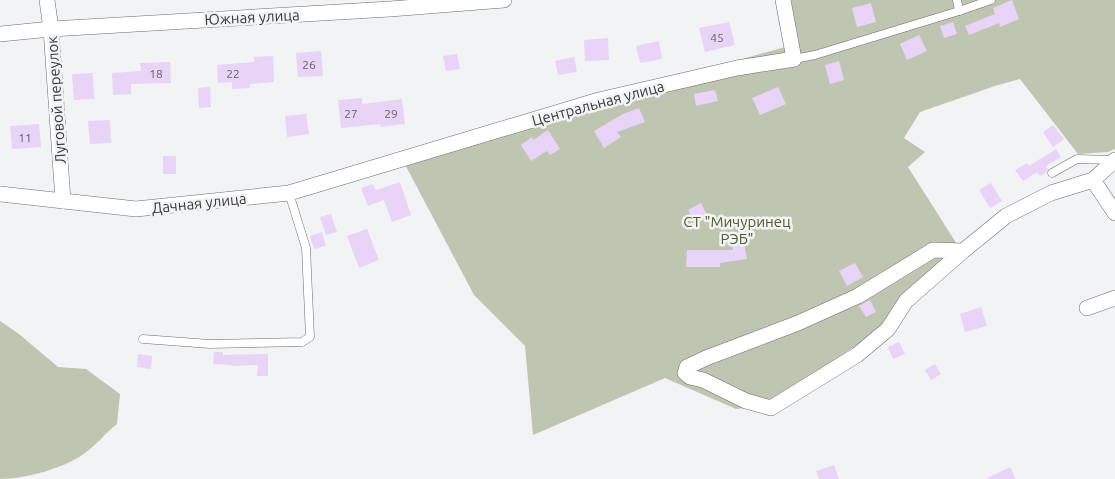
<svg xmlns="http://www.w3.org/2000/svg" width="1115" height="479" font-family="Ubuntu,sans-serif">
	<style>
		.green { fill: #bec6b1 }
		.building { fill: #e8d4f6 }
		.lines { fill: none; stroke-linecap: round; stroke-linejoin: round }
		.lane-casing { stroke: #6b6b6c; stroke-width: 9 }
		.street-casing { stroke: #6b6b6c; stroke-width: 16 }
		.lane { stroke: #fff; stroke-width: 8 }
		.street { stroke: #fff; stroke-width: 15 }
		.labels { text-anchor: middle; dominant-baseline: central; stroke-width: 5; stroke-linejoin: round; paint-order: stroke }
		.number-label { font-size: 12px; fill: #656069 }
		.street-label { font-size: 15px; fill: #39393a; stroke: #f2f3f4 }
		.park-label { font-size: 15px; fill: #4d5e28; stroke: #f2f3f4 }
	</style>
	<rect width="100%" height="100%" fill="#f2f3f4"/>
	<g class="green">
		<path d="M 791,0 L 1115,0 L 1115,149 L 1108,152 L 1078,154 L 1020,79 L 995,86 L 920,112 L 904,138 L 925,152 L 908,167 L 960,249 L 881,328 L 770,405 L 736,409 L 665,378 L 533,435 L 525,346 L 474,295 L 400,155 L 799,43 Z"/>
		<path d="M 0,321 L 19,334 L 58,367 L 86,369 L 120,394 L 117,424 C 111,429 105,434 100,440 C 95,444 91,449 85,453 C 65,468 25,479 0,479 Z"/>
	</g>
	<g class="building">
		<path d="M 1012,0 L 1019,19 L 1000,27 L 999,23 L 969,35 L 965,26 L 995,14 L 993,8 Z"/>
		<path d="M 871,3 L 876,22 L 857,27 L 852,8 Z"/>
		<path d="M 729,22 L 735,45 L 705,52 L 699,28 Z"/>
		<path d="M 953,22 L 957,34 L 944,38 L 940,26 Z"/>
		<path d="M 919,35 L 927,51 L 907,60 L 900,44 Z"/>
		<path d="M 608,38 L 609,60 L 585,61 L 584,40 Z"/>
		<path d="M 659,41 L 662,59 L 640,63 L 636,46 Z"/>
		<path d="M 321,51 L 323,76 L 298,77 L 296,53 Z"/>
		<path d="M 457,54 L 460,69 L 446,71 L 443,56 Z"/>
		<path d="M 273,56 L 274,82 L 250,84 L 250,88 L 232,89 L 232,82 L 218,83 L 217,65 L 254,62 L 254,57 Z"/>
		<path d="M 574,57 L 577,72 L 558,75 L 555,61 Z"/>
		<path d="M 839,61 L 844,80 L 830,84 L 825,65 Z"/>
		<path d="M 170,62 L 171,83 L 131,84 L 131,94 L 113,95 L 112,73 L 141,71 L 140,63 Z"/>
		<path d="M 93,73 L 94,99 L 74,100 L 72,74 Z"/>
		<path d="M 210,87 L 211,107 L 199,108 L 198,88 Z"/>
		<path d="M 778,87 L 786,104 L 760,115 L 752,98 Z"/>
		<path d="M 715,90 L 718,101 L 696,106 L 694,94 Z"/>
		<path d="M 362,98 L 362,104 L 402,99 L 405,124 L 381,127 L 380,124 L 341,128 L 338,100 Z"/>
		<path d="M 639,108 L 645,122 L 617,132 L 621,137 L 604,148 L 594,131 L 623,114 Z"/>
		<path d="M 306,114 L 309,134 L 287,137 L 285,116 Z"/>
		<path d="M 110,120 L 111,143 L 90,144 L 88,121 Z"/>
		<path d="M 39,124 L 41,147 L 12,149 L 10,126 Z"/>
		<path d="M 1053,125 L 1064,139 L 1053,147 L 1043,132 Z"/>
		<path d="M 548,130 L 560,149 L 550,155 L 547,151 L 531,161 L 521,145 L 532,137 L 533,140 Z"/>
		<path d="M 1056,149 L 1061,157 L 1046,166 L 1048,170 L 1047,172 L 1040,176 L 1037,172 L 1023,181 L 1015,170 L 1027,163 L 1029,166 Z"/>
		<rect x="163" y="156" width="13" height="18"/>
		<path d="M 400,182 L 411,215 L 392,222 L 384,200 L 368,206 L 361,188 L 373,184 L 376,190 Z"/>
		<path d="M 991,183 L 1002,201 L 990,208 L 979,190 Z"/>
		<path d="M 701,203 L 707,215 L 694,222 L 688,210 Z"/>
		<path d="M 331,214 L 337,232 L 326,235 L 320,217 Z"/>
		<path d="M 367,229 L 379,260 L 359,268 L 347,236 Z"/>
		<path d="M 322,232 L 326,246 L 314,249 L 310,236 Z"/>
		<path d="M 744,242 L 747,259 L 720,263 L 720,267 L 686,267 L 687,250 L 733,250 L 732,243 Z"/>
		<path d="M 855,263 L 863,277 L 847,286 L 839,271 Z"/>
		<path d="M 870,300 L 876,312 L 866,317 L 859,306 Z"/>
		<path d="M 981,307 L 987,326 L 965,332 L 960,314 Z"/>
		<path d="M 899,342 L 905,354 L 893,359 L 888,347 Z"/>
		<path d="M 214,352 L 223,352 L 223,355 L 268,354 L 268,376 L 257,376 L 258,365 L 232,366 L 231,365 L 213,364 Z"/>
		<path d="M 138,354 L 152,356 L 151,369 L 137,367 Z"/>
		<path d="M 935,364 L 941,374 L 931,380 L 925,370 Z"/>
		<path d="M 834,465 L 839,479 L 819,479 L 816,471 Z"/>
		<path d="M 1010,467 L 1016,479 L 986,479 Z"/>
	</g>
	<g class="lines">
		<g class="lane-casing">
			<g id="lane">
				<path d="M 957,0 L 959,11"/>
				<path d="M 794,59 L 815,55 L 959,11 L 991,0"/>
				<path d="M 1052,173 L 1077,159 L 1113,160"/>
				<path d="M 143,339 L 210,344 L 302,342 L 310,337 L 306,248 L 289,193"/>
			</g>
		</g>
		<g class="street-casing">
			<g id="street">
				<path d="M 47,0 L 51,29 L 63,201"/>
				<path d="M 0,34 L 51,29 L 390,9 L 504,0"/>
				<path d="M 1093,180 L 1115,213"/>
				<path d="M 0,194 L 136,209 L 289,193 L 599,100 L 737,68 L 794,59 L 783,0"/>
				<path d="M 963,251 L 933,250 L 858,296 L 798,323 L 706,358 L 687,367 L 685,373 L 690,377 L 703,380 L 746,401 L 771,408 L 857,355 L 888,329 L 906,301 L 963,251 L 1006,216 L 1051,193 L 1093,180 L 1115,160"/>
				<path d="M 1087,308 L 1115,298"/>
			</g>
		</g>
		<use href="#lane" class="lane"/>
		<use href="#street" class="street"/>
	</g>
	<g class="labels">
		<g class="number-label">
			<text x="717" y="37">45</text>
			<text x="309" y="64">26</text>
			<text x="156" y="73">18</text>
			<text x="233" y="73">22</text>
			<text x="351" y="113">27</text>
			<text x="391" y="113">29</text>
			<text x="25" y="137">11</text>
		</g>
		<g class="street-label">
			<text transform="translate(252 17) rotate(-3)">Южная улица</text>
			<text transform="translate(56 100) rotate(-94)">Луговой переулок</text>
			<text transform="translate(598 103) rotate(-15)">Центральная улица</text>
			<text transform="translate(199 203) rotate(-6)">Дачная улица</text>
		</g>
		<g class="park-label">
			<text x="737" y="221">СТ "Мичуринец<tspan x="737" dy="17">РЭБ"</tspan></text>
		</g>
	</g>
</svg>
